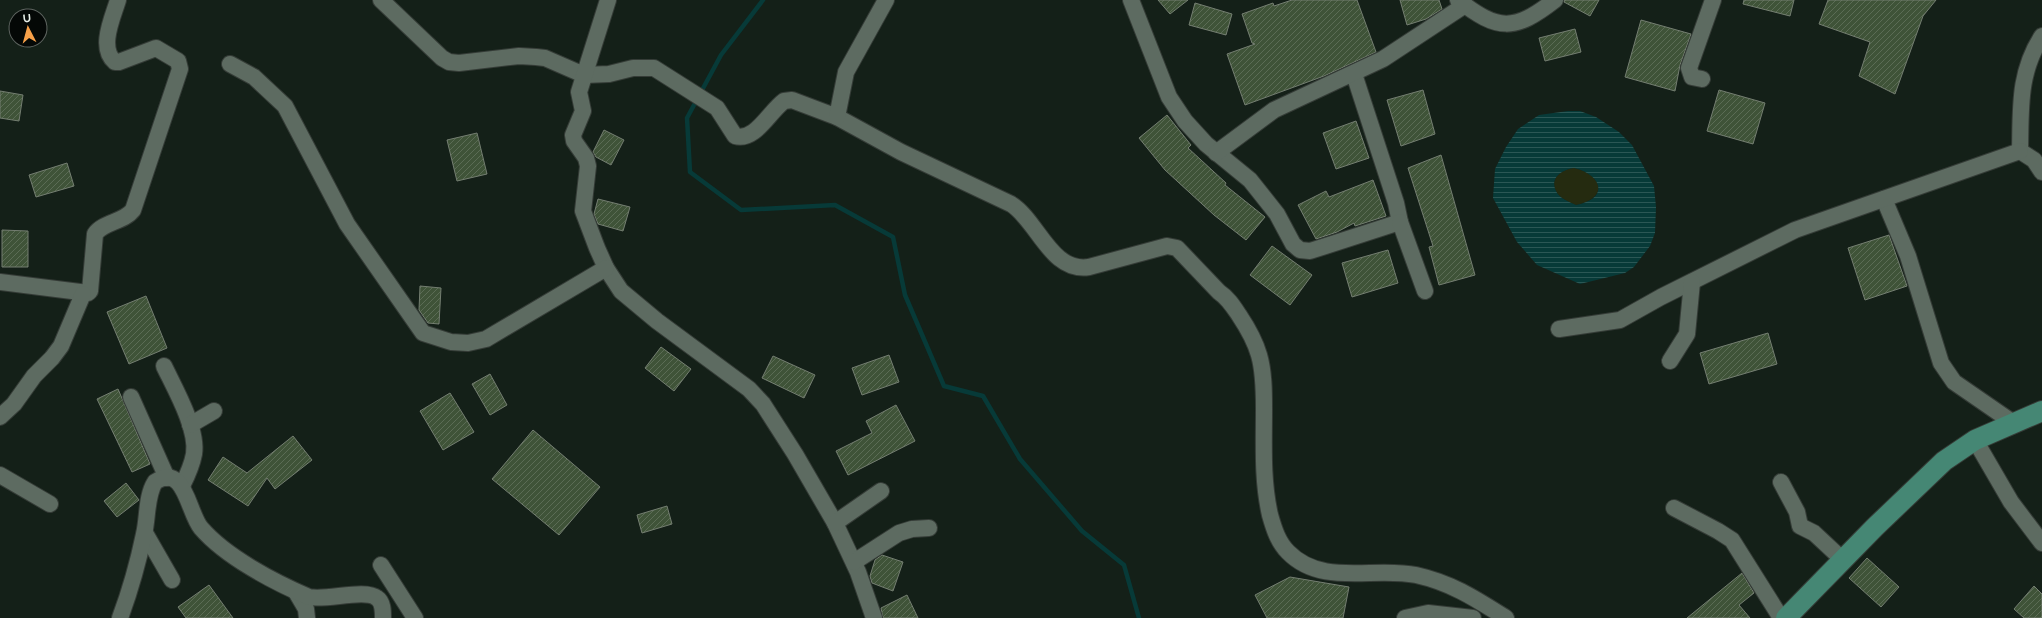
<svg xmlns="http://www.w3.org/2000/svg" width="2042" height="618" font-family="Raleway,sans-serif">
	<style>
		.green { fill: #252b10 }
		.water { fill: url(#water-rules); fill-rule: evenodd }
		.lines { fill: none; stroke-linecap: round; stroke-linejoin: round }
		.stream { stroke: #073a38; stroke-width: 4.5 }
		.building { fill: url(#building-hatch); stroke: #747e71 }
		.minor-casing { stroke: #353c37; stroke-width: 18 }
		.major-casing { stroke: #353c37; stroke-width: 22 }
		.minor { stroke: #5d6b61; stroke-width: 16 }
		.major { stroke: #458774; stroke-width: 20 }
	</style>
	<defs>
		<pattern id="water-rules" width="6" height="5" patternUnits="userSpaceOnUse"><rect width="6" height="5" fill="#073a38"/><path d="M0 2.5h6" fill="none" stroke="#2b5755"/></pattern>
		<pattern id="building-hatch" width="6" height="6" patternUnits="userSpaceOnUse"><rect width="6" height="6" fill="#3f5338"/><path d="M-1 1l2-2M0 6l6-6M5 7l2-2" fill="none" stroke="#5b6c55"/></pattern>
	</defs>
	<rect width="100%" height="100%" fill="#142018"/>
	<path class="green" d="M 1574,168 C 1603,175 1609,198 1576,205 C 1569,202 1559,198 1556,191 C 1549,177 1564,169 1574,168 Z"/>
	<path class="water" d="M 1568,111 L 1580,111 L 1596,117 L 1619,132 L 1632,145 L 1654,186 L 1656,207 L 1655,233 L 1650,246 L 1634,267 L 1625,273 L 1580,284 L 1537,265 L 1517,242 L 1493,198 L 1495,169 L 1506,147 L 1518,129 L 1539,115 ZM 1574,168 C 1603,175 1609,199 1576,205 C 1569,202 1559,198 1556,191 C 1549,177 1564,169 1574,168 Z"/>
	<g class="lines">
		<path class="stream" d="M 763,0 L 721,55 L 687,118 L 690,172 L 741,210 L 835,205 L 893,237 L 905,295 L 944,386 L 983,396 L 1020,459 L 1082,531 L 1124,565 L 1139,618"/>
	</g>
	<g class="building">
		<path d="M 1158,0 L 1188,0 L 1170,14 Z"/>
		<path d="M 1292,0 L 1357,0 L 1376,52 L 1324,76 L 1245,105 L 1227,54 L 1255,44 L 1252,43 L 1242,14 L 1273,3 L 1274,6 Z"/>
		<path d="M 1400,0 L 1439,0 L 1442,9 L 1426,19 L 1407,25 Z"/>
		<path d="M 1564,0 L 1599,0 L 1590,16 L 1564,2 Z"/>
		<path d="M 1744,0 L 1794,0 L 1790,16 L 1743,4 Z"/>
		<path d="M 1828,0 L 1936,0 L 1923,16 L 1895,94 L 1859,76 L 1870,42 L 1819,24 Z"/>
		<path d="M 1195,3 L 1232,14 L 1226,35 L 1189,25 Z"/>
		<path d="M 1641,20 L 1691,34 L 1680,65 L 1675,91 L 1625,77 Z"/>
		<path d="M 1575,29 L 1581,52 L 1545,61 L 1539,38 Z"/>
		<path d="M 1423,90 L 1435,134 L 1401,146 L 1387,100 Z"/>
		<path d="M 1719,90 L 1765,103 L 1753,144 L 1707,131 Z"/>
		<path d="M 0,91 L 23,95 L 19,121 L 0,118 Z"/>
		<path d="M 1167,115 L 1191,145 L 1188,148 L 1226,183 L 1225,185 L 1265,217 L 1246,240 L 1214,215 L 1165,170 L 1139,138 Z"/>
		<path d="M 1356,121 L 1369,158 L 1336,169 L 1323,133 Z"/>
		<path d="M 604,130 L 624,140 L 611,165 L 596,157 L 593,152 Z"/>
		<path d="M 477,133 L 487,174 L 457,181 L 447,140 Z"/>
		<path d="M 1441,155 L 1475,275 L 1439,285 L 1429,247 L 1433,246 L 1408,168 Z"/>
		<path d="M 67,163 L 74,186 L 36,197 L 29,175 Z"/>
		<path d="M 1373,180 L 1386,216 L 1355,226 L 1354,223 L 1337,232 L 1316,239 L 1298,205 L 1326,191 L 1329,197 Z"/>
		<path d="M 598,199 L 630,207 L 623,231 L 598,224 L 594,214 Z"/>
		<path d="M 2,230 L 28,231 L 28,267 L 2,267 Z"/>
		<path d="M 1889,235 L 1907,286 L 1865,300 L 1848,248 Z"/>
		<path d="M 1272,246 L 1312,275 L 1290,305 L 1250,275 Z"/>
		<path d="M 1388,250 L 1398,283 L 1352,297 L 1342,263 Z"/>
		<path d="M 420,286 L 441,288 L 439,324 L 428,323 L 419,310 Z"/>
		<path d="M 146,296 L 167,348 L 129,364 L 107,312 Z"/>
		<path d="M 1768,333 L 1777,364 L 1709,384 L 1700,353 Z"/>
		<path d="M 661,347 L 691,369 L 674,391 L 645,368 Z"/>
		<path d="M 889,355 L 899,382 L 862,395 L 852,368 Z"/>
		<path d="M 773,356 L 815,375 L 804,398 L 762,378 Z"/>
		<path d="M 490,374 L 507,405 L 490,415 L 472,384 Z"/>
		<path d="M 118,389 L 150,464 L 132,472 L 97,399 Z"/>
		<path d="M 450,393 L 474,432 L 443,450 L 420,411 Z"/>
		<path d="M 896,405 L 915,441 L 848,475 L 836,451 L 872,433 L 866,421 Z"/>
		<path d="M 533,430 L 600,487 L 559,535 L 492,479 Z"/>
		<path d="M 293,436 L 312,460 L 275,489 L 267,478 L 248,506 L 208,480 L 223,457 L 247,473 Z"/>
		<path d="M 126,483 L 139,500 L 117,517 L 104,501 Z"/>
		<path d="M 667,506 L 672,524 L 642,533 L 637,515 Z"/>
		<path d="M 882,555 L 903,562 L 893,591 L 872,583 L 870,576 L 875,560 Z"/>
		<path d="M 1867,558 L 1899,587 L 1881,607 L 1849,578 Z"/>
		<path d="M 1742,573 L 1754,593 L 1739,605 L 1750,618 L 1687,618 Z"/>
		<path d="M 1290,577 L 1349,587 L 1343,618 L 1267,618 L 1255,595 Z"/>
		<path d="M 209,585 L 233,618 L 186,618 L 178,607 Z"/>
		<path d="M 2034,586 L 2042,594 L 2042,618 L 2024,618 L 2014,609 Z"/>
		<path d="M 907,595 L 918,618 L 883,618 L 881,608 Z"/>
	</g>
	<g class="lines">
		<g class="minor-casing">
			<g id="minor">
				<path d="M 381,0 L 442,58 L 449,62 L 459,63 L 519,56 L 536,57 L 545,58 L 584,75 L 609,74 L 633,68 L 654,68 L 717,108 L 735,136 C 755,142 769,112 784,101 L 792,100 L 837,117 L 901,152 L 1011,204 C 1038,221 1051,273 1089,267 L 1167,246 L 1177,248 L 1219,292 C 1228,298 1233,306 1239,315 C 1247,327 1255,341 1259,355 C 1264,372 1264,392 1264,409 C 1264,445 1262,480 1270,515 C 1274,529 1278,542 1288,552 C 1322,587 1374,566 1416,575 C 1452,583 1476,599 1506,618"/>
				<path d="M 608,0 L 579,92 L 583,111 L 573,135 L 574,141 L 586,158 L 588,166 L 583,211 L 597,248 L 606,268 L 621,291 L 657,321 L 749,389 L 763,404 L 795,454 L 835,523 L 858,572 L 874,618"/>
				<path d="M 1131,0 L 1169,97 L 1185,121 L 1206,144 L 1250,180 L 1277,214 L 1293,244 L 1300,250 L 1310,251 L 1400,222 L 1396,203 L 1354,74"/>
				<path d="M 1458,0 C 1498,31 1514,32 1555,0"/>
				<path d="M 230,64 L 254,77 L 285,106 L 347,224 L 423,333 L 451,342 L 468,343 L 486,339 L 606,268"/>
				<path d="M 1702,79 L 1692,77 L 1689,68 L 1713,0"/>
				<path d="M 837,117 L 846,72 L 886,0"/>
				<path d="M 2020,151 C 2021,109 2018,73 2042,36"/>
				<path d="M 2020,151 L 2034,160 L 2042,172"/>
				<path d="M 1216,153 L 1274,110 L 1383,59 L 1465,5"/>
				<path d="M 1884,199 L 1908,256 L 1941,363 L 1954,382 L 2012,422"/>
				<path d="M 1400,222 L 1425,291"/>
				<path d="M 0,282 L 88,293 L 90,291 L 95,234 C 103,222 124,222 133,210 L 180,69 L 178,61 L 156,48 L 119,62 L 115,62 C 98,48 113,17 118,0"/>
				<path d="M 1559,329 L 1620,320 L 1661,297 L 1795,230 L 2020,151"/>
				<path d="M 1670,361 L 1687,334 L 1692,282"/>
				<path d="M 164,366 C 175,389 198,429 194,454 C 192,465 187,476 182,486"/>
				<path d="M 131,397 L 167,478"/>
				<path d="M 0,417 L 14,404 L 34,376 L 52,358 L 61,346 L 83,294"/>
				<path d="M 190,425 L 214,411"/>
				<path d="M 1975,440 L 2011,502 L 2042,543"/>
				<path d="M 0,475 L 50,504"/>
				<path d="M 1781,482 L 1797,512 L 1800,526 L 1814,533 L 1844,561"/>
				<path d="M 1674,508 L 1718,531 L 1732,540 L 1781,618"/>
				<path d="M 835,523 L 881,491"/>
				<path d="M 145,533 L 172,580"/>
				<path d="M 854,562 L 899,533 L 912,529 L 929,528"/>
				<path d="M 381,565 L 415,618"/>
				<path d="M 296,592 L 306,609 L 307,618"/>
				<path d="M 120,618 C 130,591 138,563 144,534 C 148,518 146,496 155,482 C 185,462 188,513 201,528 C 226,557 274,582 309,597 C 327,601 365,588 377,598 C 383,602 383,611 383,618"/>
				<path d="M 1405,618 L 1428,613 L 1473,618"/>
			</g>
		</g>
		<g class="major-casing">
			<path id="major" d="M 1786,618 L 1875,527 L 1944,461 L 1975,440 L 2042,411"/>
		</g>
		<use href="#minor" class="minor"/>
		<use href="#major" class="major"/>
	</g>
	<g transform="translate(28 28) rotate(354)"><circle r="19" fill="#040806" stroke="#5f6561"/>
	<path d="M0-3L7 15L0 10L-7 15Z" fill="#f7a149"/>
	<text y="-6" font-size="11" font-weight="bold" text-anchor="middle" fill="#e8f0ea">U</text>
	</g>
</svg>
